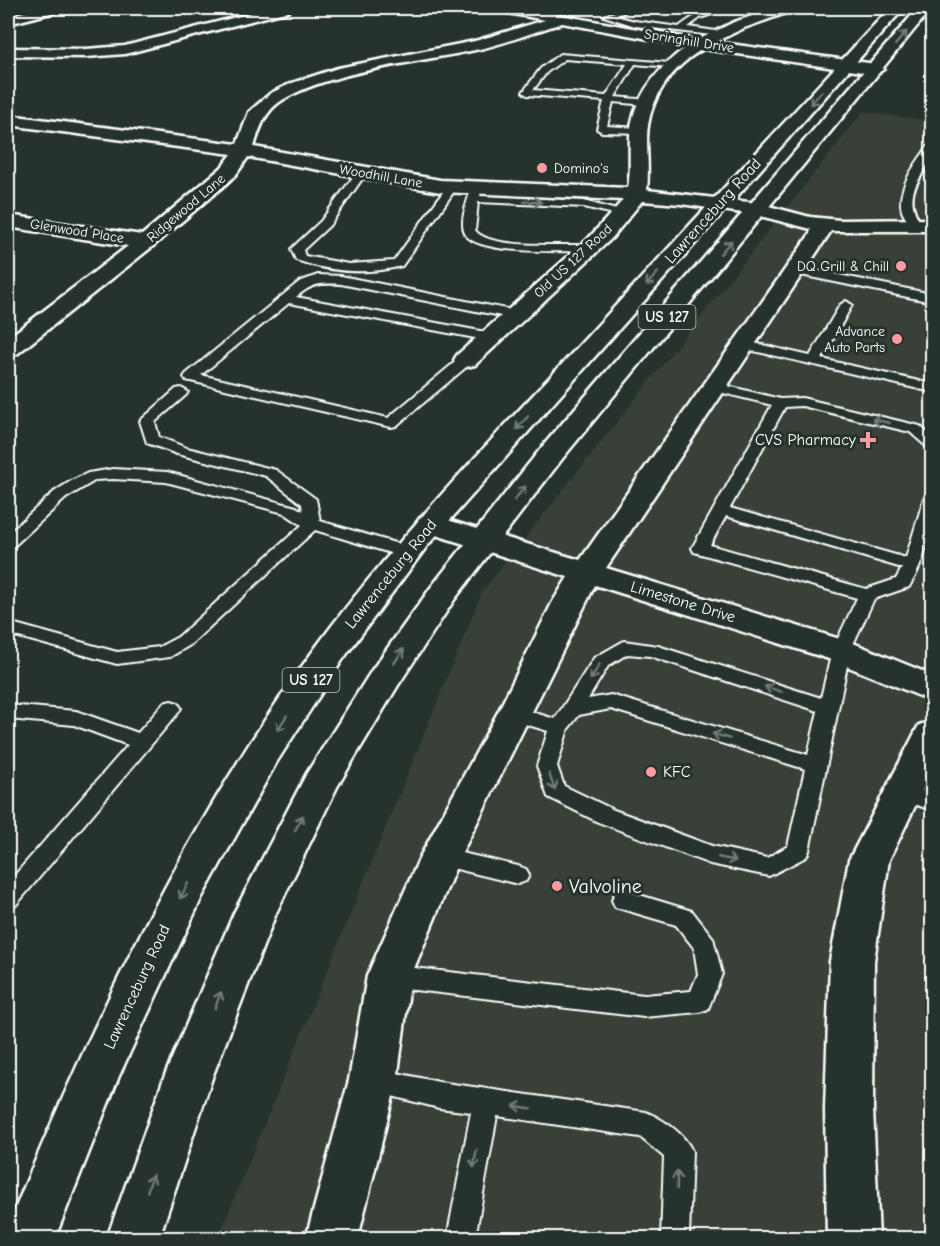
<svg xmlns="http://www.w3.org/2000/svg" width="940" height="1246" font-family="'Comic Neue',sans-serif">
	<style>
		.built { fill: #394037 }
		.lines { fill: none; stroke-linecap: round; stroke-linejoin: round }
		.service-casing { stroke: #fff; stroke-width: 4 }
		.minor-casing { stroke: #fff; stroke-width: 5 }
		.trunk-casing { stroke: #fff; stroke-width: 5 }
		.service { fill: #26332d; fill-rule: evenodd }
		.minor { fill: #26332d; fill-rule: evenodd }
		.trunk { fill: #26332d; fill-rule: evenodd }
		.oneway { stroke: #727a76 }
		.poi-dot { fill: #ff9aa2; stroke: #26332d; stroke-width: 2 }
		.labels { text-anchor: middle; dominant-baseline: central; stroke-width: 6; stroke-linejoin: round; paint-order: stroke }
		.far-street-label { font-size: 14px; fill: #fff; stroke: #26332d }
		.far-poi-label { font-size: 14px; fill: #fff; stroke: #26332d; text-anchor: end }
		.shield { fill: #26332d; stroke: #bec2c0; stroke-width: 1.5 }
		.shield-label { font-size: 15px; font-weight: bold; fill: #fff }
		.street-label { font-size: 16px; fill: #fff; stroke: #26332d }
		.poi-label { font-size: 16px; fill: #fff; stroke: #26332d; text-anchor: end }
		.near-poi-label { font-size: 20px; fill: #fff; stroke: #26332d; text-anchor: start }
	</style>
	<rect width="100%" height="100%" fill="#26332d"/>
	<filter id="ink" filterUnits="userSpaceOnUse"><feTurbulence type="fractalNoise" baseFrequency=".0167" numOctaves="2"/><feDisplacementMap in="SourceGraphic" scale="12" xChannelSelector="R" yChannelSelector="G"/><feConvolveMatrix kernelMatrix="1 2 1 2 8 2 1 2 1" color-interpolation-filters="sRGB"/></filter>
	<g filter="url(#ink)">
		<path class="built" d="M 863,112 L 932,121 L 932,1238 L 218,1238 L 482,592 Z"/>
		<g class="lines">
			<g class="service-casing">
				<g id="service">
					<path d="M 625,8 L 634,8 L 615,16 L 635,21 L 679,27 C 694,15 710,6 730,8 L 700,18 L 688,27 L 723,32 L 724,34 L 720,36 L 635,26 L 604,16 Z"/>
					<path d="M 560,54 L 670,63 L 674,65 L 670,67 L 635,64 L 615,97 L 649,100 L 649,104 L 646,105 L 613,102 L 607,126 L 639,128 L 642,129 L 642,133 L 602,132 L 597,129 L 604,101 L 527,95 L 523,92 L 541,68 ZM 565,59 L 627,64 L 606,96 L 533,90 L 547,72 Z"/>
					<path d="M 932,144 C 935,175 895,185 922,225 L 916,228 L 912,227 C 909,222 904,217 902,211 C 896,188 917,162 929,145 Z"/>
					<path d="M 358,170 L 367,172 L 329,226 L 303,250 L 305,256 L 349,264 L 394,261 L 448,185 L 457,187 L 402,266 C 367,275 330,272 296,260 L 291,249 L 321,221 Z"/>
					<path d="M 476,186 L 481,189 L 480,196 L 584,201 L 627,213 L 622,216 L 584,207 L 478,202 L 475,230 C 488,250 566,244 590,245 L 596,248 L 590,251 C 566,251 480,255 466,235 C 458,223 468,201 471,189 Z"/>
					<path d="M 795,266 L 932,294 L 932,302 L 791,273 L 789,270 Z"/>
					<path d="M 318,275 L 341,276 L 516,311 L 522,315 L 516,319 L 341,284 C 320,283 313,283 296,297 L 491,333 L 497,337 L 491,341 L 289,303 L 201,375 L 388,418 L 461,357 L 471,357 L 473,360 L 471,363 L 396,426 L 391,427 L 186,380 L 184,377 L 186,374 L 299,282 Z"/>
					<path d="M 846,301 L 852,305 L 822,359 L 932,384 L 932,392 L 745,349 L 738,345 L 745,341 L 810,356 L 840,305 Z"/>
					<path d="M 716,383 L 780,399 L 802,398 L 920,426 L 932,437 L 932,448 L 927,447 L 910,432 L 802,406 L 785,407 L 730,508 L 906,558 L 924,498 L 926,495 L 932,493 C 932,526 927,559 909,587 L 874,599 L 850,651 L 809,851 L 806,857 L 769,876 L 710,864 L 598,822 L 548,797 L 537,766 L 548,731 L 508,719 L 505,714 L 508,709 L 515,707 L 555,719 L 594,658 L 624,641 L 658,646 L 821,698 L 832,651 L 857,598 L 694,552 L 692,548 L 772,405 L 711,390 L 709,387 L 711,384 ZM 726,516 L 902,568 L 896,579 L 866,589 L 710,545 ZM 627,654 L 650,656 L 818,711 L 808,755 L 611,695 L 588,699 L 608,666 ZM 611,709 L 805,769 L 788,846 L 767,858 L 712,846 L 614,810 L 564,786 L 557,766 L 568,729 L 579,715 Z"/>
					<path d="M 181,388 L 188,392 L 186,395 L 155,422 L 159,437 L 187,448 L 276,470 L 316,499 L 320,521 L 412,548 L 414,552 L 412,556 L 400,556 L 315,530 L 190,645 L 170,657 L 117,664 L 8,634 L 8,622 L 117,652 L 159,647 L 178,637 L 302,525 L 284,513 L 166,482 L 113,479 L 96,480 L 66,498 L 14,546 L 8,547 L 8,534 L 54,492 L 71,481 L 88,473 L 113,469 L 167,472 L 296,507 L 303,511 L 302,504 L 266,476 L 177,454 L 147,443 L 140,421 L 176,389 Z"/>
					<path d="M 171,701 L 178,703 L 181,708 L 178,713 L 16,905 L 8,907 L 8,883 L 128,745 L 74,725 L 8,719 L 8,705 L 76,711 L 138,733 L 164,703 Z"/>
					<path d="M 905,785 L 932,794 L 932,810 L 898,799 L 895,793 L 898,787 Z"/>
					<path d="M 440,848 L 518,866 L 526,869 L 529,875 L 526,881 L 518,884 L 432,863 L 429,857 L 432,851 Z"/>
					<path d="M 623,890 L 692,911 L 713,938 L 722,974 L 708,1009 L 699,1012 L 644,1017 L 389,987 L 380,984 L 377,976 L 380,968 L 389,965 L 644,995 L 691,991 L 698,974 L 694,948 L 676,925 L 615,907 L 612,900 L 615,893 Z"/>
					<path d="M 373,1068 L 439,1082 L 646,1112 C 663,1119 685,1134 692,1151 L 689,1238 L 661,1238 L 664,1157 L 640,1137 L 497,1116 L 475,1238 L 447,1238 L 471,1112 L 439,1108 L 364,1089 L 360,1080 L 364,1071 Z"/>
				</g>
			</g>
			<g class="minor-casing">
				<g id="minor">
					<path d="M 40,8 L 61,8 L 59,11 L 8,24 L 8,16 Z"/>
					<path d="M 271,8 L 291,8 L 289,11 L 125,54 L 86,57 L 8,56 L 8,48 L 86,49 L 125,46 Z"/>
					<path d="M 496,8 L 522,8 L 698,40 L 734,22 L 776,8 L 793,8 L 792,11 L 744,28 L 715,42 L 876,64 L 884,69 L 876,74 L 703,49 C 671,67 648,100 647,138 C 647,155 649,172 647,190 L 757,203 L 810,217 L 840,220 L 932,219 L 932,231 L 831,231 L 606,568 L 853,643 L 932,675 L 932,701 L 829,659 L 595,585 L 460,857 L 411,976 L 397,1080 L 358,1238 L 306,1238 L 349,1080 L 367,976 L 420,857 L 497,714 L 552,603 L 568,577 L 420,530 L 416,524 L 420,518 L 431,515 L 580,560 L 810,234 L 811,229 L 756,215 L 681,204 L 642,201 L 612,238 L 475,365 L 466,367 L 457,365 L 454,360 L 457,355 L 588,239 L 623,200 L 440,192 L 248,157 L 235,176 L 153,246 L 17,354 L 8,356 L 8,338 L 128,246 L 8,227 L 8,215 L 142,235 L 221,168 L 232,154 L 8,125 L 8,115 L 237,144 L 249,112 L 271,93 L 292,83 L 338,68 L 475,41 L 545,20 L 503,12 ZM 562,23 L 687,46 C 657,69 632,98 630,137 C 629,154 631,171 628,188 L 440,180 L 254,147 C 260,127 265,110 284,99 C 332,71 419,62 475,50 C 504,44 533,32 562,23 Z"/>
					<path d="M 932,721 L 932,771 L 889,860 L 874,961 L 873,1109 L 879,1238 L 827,1238 L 825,1109 L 830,961 L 849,860 L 919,725 Z"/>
				</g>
			</g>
			<g class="trunk-casing">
				<g id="trunk">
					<path d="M 890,8 L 904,8 L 427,546 L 343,659 L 276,763 L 202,897 L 119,1076 L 55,1238 L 8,1238 L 8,1226 C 92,1022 187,821 319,643 C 394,542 480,452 565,361 C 673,243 782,125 890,8 Z"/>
					<path d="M 918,8 L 932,8 L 562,459 L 454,600 L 397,687 L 337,787 L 276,913 L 213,1075 L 159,1238 L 107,1238 L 165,1075 L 234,913 L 307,773 L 372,670 L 432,586 L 542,447 Z"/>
				</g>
			</g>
			<use href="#service" class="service"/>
			<use href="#minor" class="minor"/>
			<use href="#trunk" class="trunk"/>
		</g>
		<defs><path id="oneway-shaft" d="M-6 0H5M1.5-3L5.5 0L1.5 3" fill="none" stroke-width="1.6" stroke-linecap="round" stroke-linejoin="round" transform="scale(1.5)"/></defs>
		<g class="oneway">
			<use href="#oneway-shaft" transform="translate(901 38) rotate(-50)"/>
			<use href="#oneway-shaft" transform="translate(816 98) rotate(132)"/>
			<use href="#oneway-shaft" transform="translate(533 202) rotate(2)"/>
			<use href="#oneway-shaft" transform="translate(726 247) rotate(-50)"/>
			<use href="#oneway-shaft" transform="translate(652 279) rotate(132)"/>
			<use href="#oneway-shaft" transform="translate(881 421) rotate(-167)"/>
			<use href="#oneway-shaft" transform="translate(522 423) rotate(132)"/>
			<use href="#oneway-shaft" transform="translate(520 493) rotate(-51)"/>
			<use href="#oneway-shaft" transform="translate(399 656) rotate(-56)"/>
			<use href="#oneway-shaft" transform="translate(595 672) rotate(121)"/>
			<use href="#oneway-shaft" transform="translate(773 689) rotate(-162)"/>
			<use href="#oneway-shaft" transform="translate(282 723) rotate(123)"/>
			<use href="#oneway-shaft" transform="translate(721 736) rotate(-163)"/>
			<use href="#oneway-shaft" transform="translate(552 782) rotate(70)"/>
			<use href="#oneway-shaft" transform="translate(299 823) rotate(-62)"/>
			<use href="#oneway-shaft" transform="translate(727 859) rotate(11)"/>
			<use href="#oneway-shaft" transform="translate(184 891) rotate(118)"/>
			<use href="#oneway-shaft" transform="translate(218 1000) rotate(-69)"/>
			<use href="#oneway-shaft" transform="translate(522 1107) rotate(-172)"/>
			<use href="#oneway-shaft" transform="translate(475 1159) rotate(100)"/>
			<use href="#oneway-shaft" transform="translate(677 1180) rotate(-89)"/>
			<use href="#oneway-shaft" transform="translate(150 1183) rotate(-72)"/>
		</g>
	</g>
	<g class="poi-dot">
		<circle cx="542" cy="168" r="6"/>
		<circle cx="901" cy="266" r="6"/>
		<circle cx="897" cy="339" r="6"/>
		<path d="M865 431h6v6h6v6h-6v6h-6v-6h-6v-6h6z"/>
		<circle cx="651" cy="772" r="6"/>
		<circle cx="557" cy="886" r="6"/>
	</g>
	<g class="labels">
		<g class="far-street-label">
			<text transform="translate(689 41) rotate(9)">Springhill Drive</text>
			<text transform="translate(381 176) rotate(10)">Woodhill Lane</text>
			<text transform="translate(186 208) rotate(-40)">Ridgewood Lane</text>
			<text transform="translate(77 231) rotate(9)">Glenwood Place</text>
			<text transform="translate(573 261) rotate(-43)">Old US 127 Road</text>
		</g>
		<g class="far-poi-label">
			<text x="554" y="168" text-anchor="start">Domino's</text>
			<text x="889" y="266">DQ Grill &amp; Chill</text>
			<text x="885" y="331">Advance<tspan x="885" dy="16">Auto Parts</tspan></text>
		</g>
		<g class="shield">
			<rect x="638.5" y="305" width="57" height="24" rx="4.5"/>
			<rect x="282.5" y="668" width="57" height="24" rx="4.5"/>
		</g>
		<g class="shield-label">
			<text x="667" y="317">US 127</text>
			<text x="311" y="680">US 127</text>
		</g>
		<g class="street-label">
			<text transform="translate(713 211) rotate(-48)">Lawrenceburg Road</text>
			<text transform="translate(391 574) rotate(-51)">Lawrenceburg Road</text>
			<text transform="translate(683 602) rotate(17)">Limestone Drive</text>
			<text transform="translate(137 987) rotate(-65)">Lawrenceburg Road</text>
		</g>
		<g class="poi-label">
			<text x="856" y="440">CVS Pharmacy</text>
			<text x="663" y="772" text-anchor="start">KFC</text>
		</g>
		<g class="near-poi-label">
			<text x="569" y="886">Valvoline</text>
		</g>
	</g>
	<rect width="940" height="1246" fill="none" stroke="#26332d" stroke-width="30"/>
	<rect x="15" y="15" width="910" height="1216" fill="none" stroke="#fff" stroke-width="2" filter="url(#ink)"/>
</svg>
